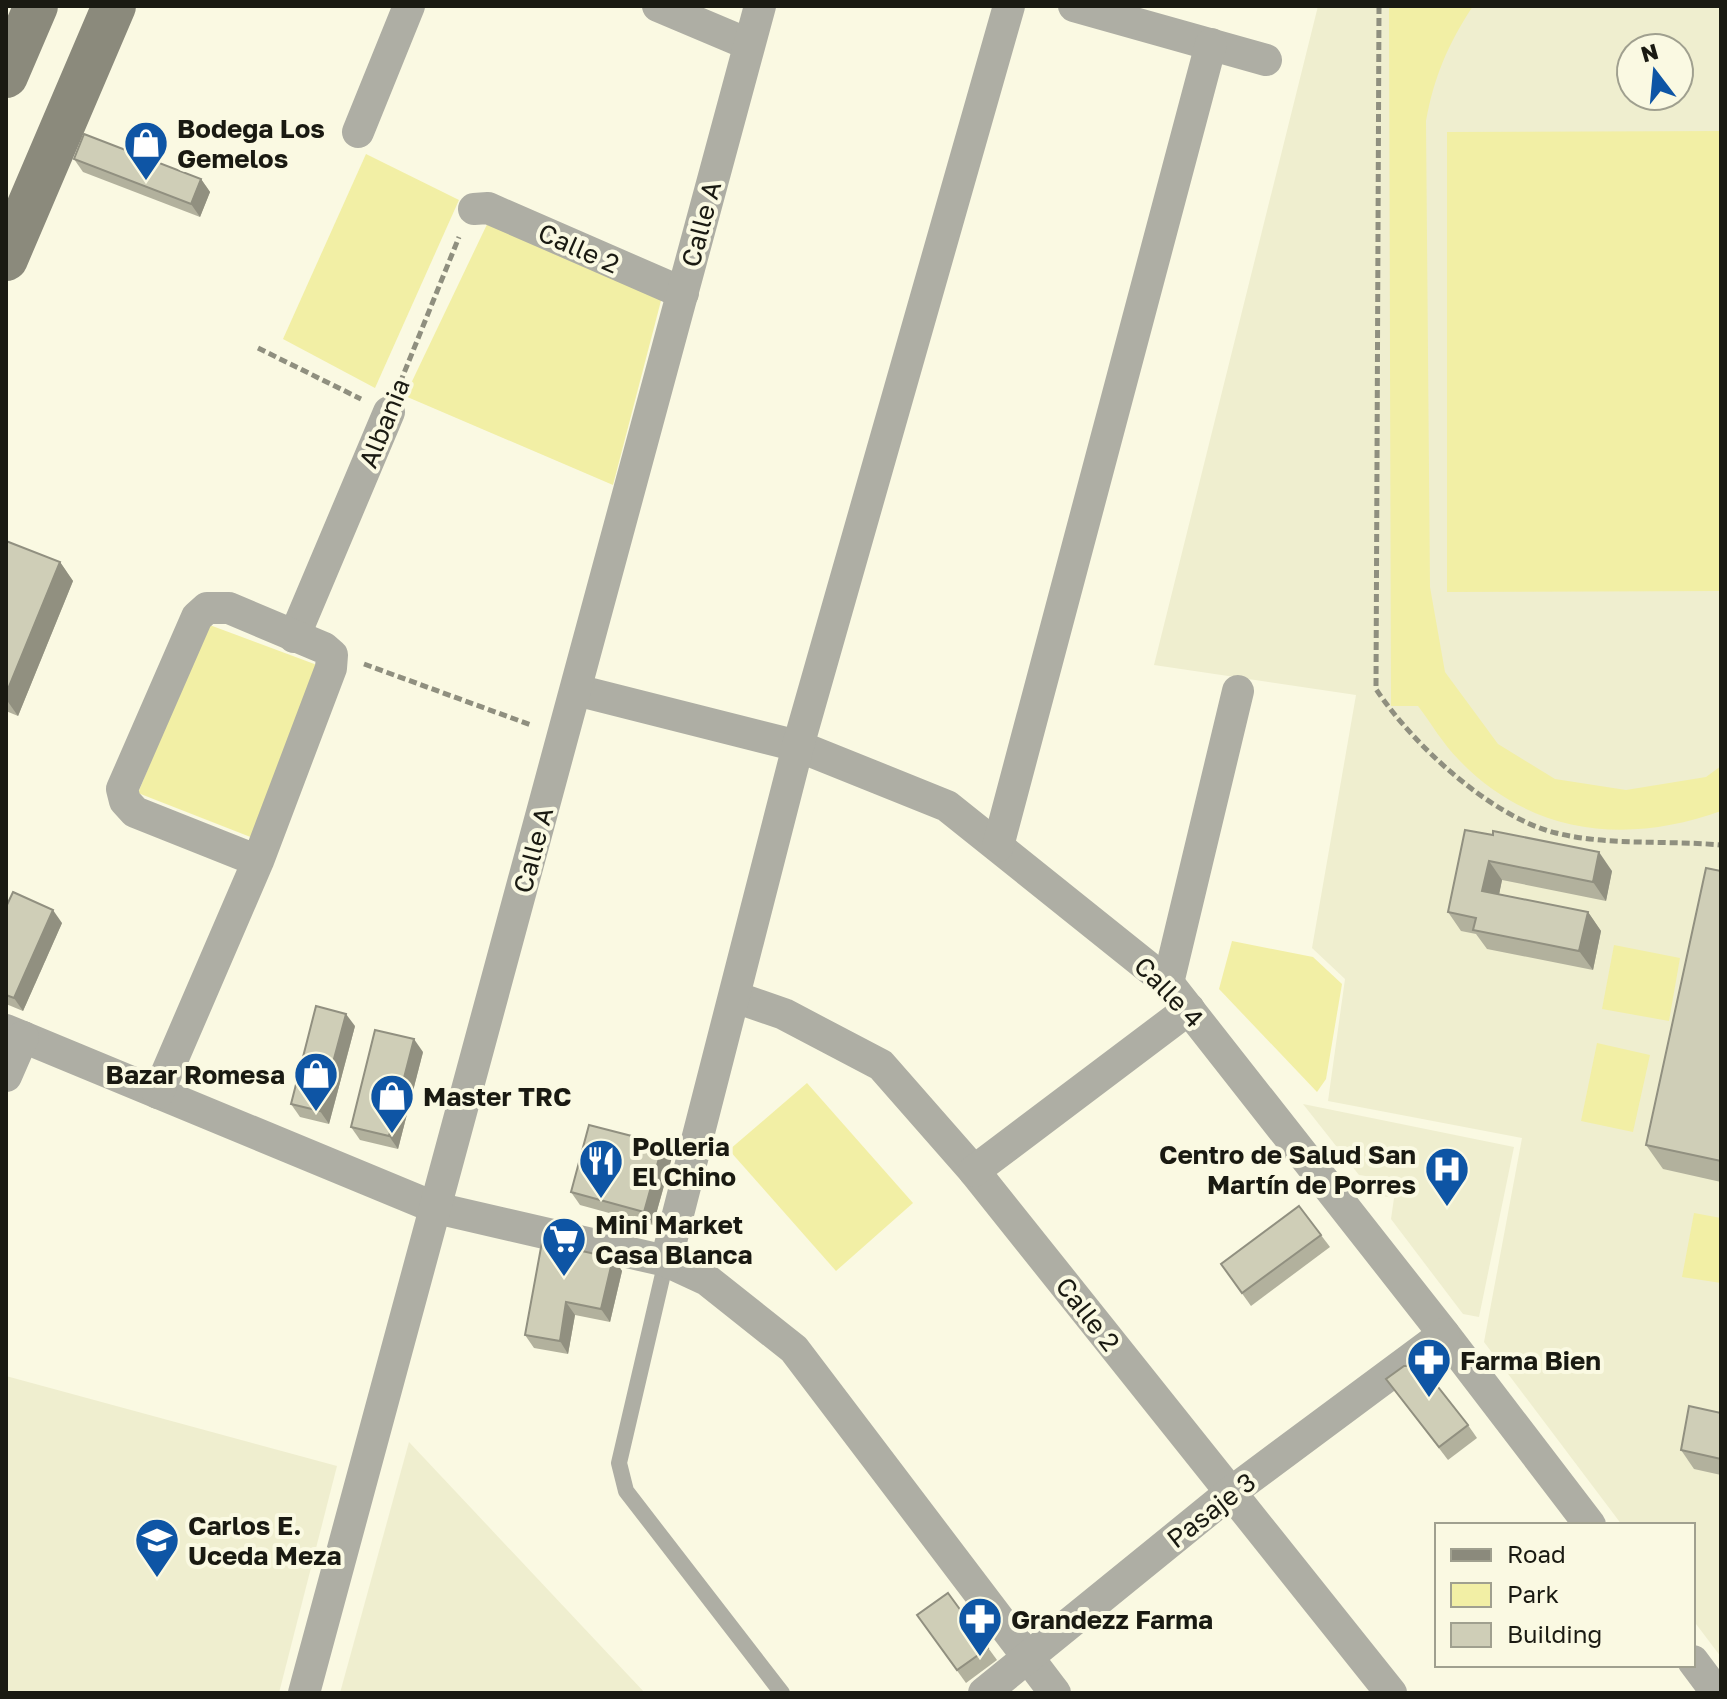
<svg xmlns="http://www.w3.org/2000/svg" width="1727" height="1699" font-family="'Golos Text',sans-serif">
	<style>
		.built { fill: #efeecf; fill-rule: evenodd }
		.green { fill: #f2efa5 }
		.lines { fill: none; stroke-linecap: round; stroke-linejoin: round }
		.path { stroke: #8f8f7f; stroke-width: 5; stroke-dasharray: 8 4; stroke-linecap: butt }
		.service { stroke: #aeaea4; stroke-width: 16 }
		.minor { stroke: #aeaea4; stroke-width: 32 }
		.secondary { stroke: #8b8a7c; stroke-width: 44 }
		.wall { fill: #b2b19d }
		.shaded-wall { fill: #919080 }
		.building { fill: #cfceb7; stroke: #919080; stroke-width: 2 }
		.labels { text-anchor: middle; dominant-baseline: central; stroke-width: 8; stroke-linejoin: round; paint-order: stroke }
		.poi-label { font-size: 26px; font-weight: bold; fill: #1a1a12; stroke: #faf9e2; text-anchor: start }
		.street-label { font-size: 26px; fill: #1a1a12; stroke: #faf9e2 }
	</style>
	<rect width="100%" height="100%" fill="#faf9e2"/>
	<g class="built">
		<path d="M 1318,6 L 1721,6 L 1721,1657 L 1693,1620 L 1693,1525 L 1622,1525 L 1484,1342 L 1522,1138 L 1328,1101 L 1345,979 L 1312,948 L 1356,695 L 1154,665 ZM 1631,48 L 1679,48 L 1679,96 L 1631,96 Z"/>
		<path d="M 1303,1104 L 1514,1147 L 1479,1317 L 1463,1314 L 1391,1219 L 1394,1198 L 1376,1195 L 1379,1178 L 1359,1175 Z"/>
		<path d="M 6,1376 L 337,1466 L 279,1693 L 6,1693 Z"/>
		<path d="M 409,1442 L 645,1693 L 340,1693 Z"/>
	</g>
	<g class="green">
		<path d="M 1389,6 L 1473,6 C 1448,44 1434,77 1426,121 L 1430,587 L 1445,672 L 1498,744 L 1555,779 L 1626,790 L 1706,777 L 1721,766 L 1721,811 C 1627,845 1531,835 1459,760 C 1443,744 1431,723 1418,706 L 1391,706 Z"/>
		<path d="M 1721,131 L 1721,591 L 1447,592 L 1447,132 Z"/>
		<path d="M 366,154 L 459,200 L 375,388 L 283,339 Z"/>
		<path d="M 491,216 L 663,293 L 613,485 L 405,396 Z"/>
		<path d="M 207,624 L 317,665 L 253,838 L 138,793 Z"/>
		<path d="M 1232,941 L 1313,957 L 1342,984 L 1326,1079 L 1317,1092 L 1219,989 Z"/>
		<path d="M 1614,945 L 1680,958 L 1669,1021 L 1602,1009 Z"/>
		<path d="M 1597,1043 L 1650,1055 L 1633,1132 L 1581,1121 Z"/>
		<path d="M 807,1083 L 913,1203 L 836,1271 L 729,1150 Z"/>
		<path d="M 1694,1213 L 1721,1218 L 1721,1283 L 1682,1277 Z"/>
	</g>
	<g class="lines">
		<g class="path">
			<path d="M 1379,6 L 1376,689 C 1412,744 1491,817 1556,833 C 1609,846 1666,840 1721,845"/>
			<path d="M 258,348 L 361,399"/>
			<path d="M 400,383 L 459,237"/>
			<path d="M 364,664 L 531,725"/>
		</g>
		<path class="service" d="M 666,1261 L 619,1463 L 626,1491 L 782,1693"/>
		<g class="minor">
			<path d="M 658,6 L 748,44"/>
			<path d="M 1074,6 L 1266,60"/>
			<path d="M 358,132 L 409,6"/>
			<path d="M 474,209 L 488,208 L 683,293"/>
			<path d="M 294,637 L 389,412"/>
			<path d="M 576,690 L 798,746 L 947,806 L 1168,983 L 1444,1334 L 1590,1525"/>
			<path d="M 998,846 L 1211,44"/>
			<path d="M 1168,983 L 1238,691"/>
			<path d="M 735,997 L 784,1014 L 881,1065 L 974,1171 L 1391,1693"/>
			<path d="M 6,1030 L 436,1208 L 666,1261 L 707,1280 L 794,1349 L 1055,1693"/>
			<path d="M 6,1076 L 23,1037"/>
			<path d="M 158,1093 L 258,861 L 331,668 L 332,655 L 324,648 L 229,608 L 207,608 L 197,617 L 122,789 L 125,801 L 135,812 L 258,861"/>
			<path d="M 974,1171 L 1189,1009"/>
			<path d="M 666,1261 L 798,746 L 1009,6"/>
			<path d="M 1693,1661 L 1717,1693"/>
			<path d="M 304,1693 L 760,6"/>
			<path d="M 984,1693 L 1230,1493 L 1444,1334"/>
		</g>
		<g class="secondary">
			<path d="M 6,76 L 36,6"/>
			<path d="M 6,259 L 114,6"/>
		</g>
	</g>
	<g class="wall">
		<path d="M 74,159 L 201,179 L 210,192 L 200,217 L 83,172 Z"/>
		<path d="M 6,541 L 60,562 L 73,581 L 18,716 L 6,711 Z"/>
		<path d="M 1465,830 L 1612,871 L 1606,901 L 1502,880 L 1499,894 L 1588,912 L 1601,931 L 1593,970 L 1487,949 L 1476,934 L 1461,931 L 1448,912 Z"/>
		<path d="M 1721,871 L 1721,1182 L 1663,1169 L 1646,1145 Z"/>
		<path d="M 6,907 L 62,923 L 23,1011 L 6,1004 Z"/>
		<path d="M 355,1026 L 329,1124 L 300,1117 L 291,1104 Z"/>
		<path d="M 423,1052 L 398,1149 L 360,1140 L 351,1127 Z"/>
		<path d="M 672,1157 L 653,1225 L 580,1205 L 571,1192 Z"/>
		<path d="M 1299,1206 L 1330,1247 L 1251,1306 L 1221,1264 Z"/>
		<path d="M 613,1258 L 622,1271 L 610,1322 L 575,1315 L 568,1354 L 534,1348 L 525,1335 Z"/>
		<path d="M 1386,1379 L 1468,1425 L 1477,1438 L 1448,1460 Z"/>
		<path d="M 1721,1413 L 1721,1475 L 1694,1469 L 1681,1450 Z"/>
		<path d="M 948,1593 L 997,1660 L 966,1683 L 917,1615 Z"/>
	</g>
	<g class="shaded-wall">
		<path d="M 201,179 L 210,192 L 200,217 L 191,204 Z"/>
		<path d="M 60,562 L 73,581 L 18,716 L 6,699 L 6,694 Z"/>
		<path d="M 1599,852 L 1612,871 L 1606,901 L 1593,882 Z"/>
		<path d="M 1489,861 L 1502,880 L 1496,910 L 1482,891 Z"/>
		<path d="M 53,910 L 62,923 L 23,1011 L 14,998 Z"/>
		<path d="M 1588,912 L 1601,931 L 1593,970 L 1579,951 Z"/>
		<path d="M 346,1014 L 355,1026 L 329,1124 L 320,1111 Z"/>
		<path d="M 414,1039 L 423,1052 L 398,1149 L 389,1136 Z"/>
		<path d="M 663,1144 L 672,1157 L 653,1225 L 644,1212 Z"/>
		<path d="M 613,1258 L 622,1271 L 610,1322 L 601,1309 Z"/>
		<path d="M 566,1302 L 575,1315 L 568,1354 L 560,1341 Z"/>
	</g>
	<g class="building">
		<path d="M 84,134 L 201,179 L 191,204 L 74,159 Z"/>
		<path d="M 6,541 L 60,562 L 6,694 Z"/>
		<path d="M 1465,830 L 1493,835 L 1493,831 L 1599,852 L 1593,882 L 1489,861 L 1482,891 L 1588,912 L 1579,951 L 1473,930 L 1476,918 L 1448,912 Z"/>
		<path d="M 1706,868 L 1721,871 L 1721,1161 L 1646,1145 Z"/>
		<path d="M 13,892 L 53,910 L 14,998 L 6,995 L 6,907 Z"/>
		<path d="M 316,1006 L 346,1014 L 320,1111 L 291,1104 Z"/>
		<path d="M 375,1030 L 414,1039 L 389,1136 L 351,1127 Z"/>
		<path d="M 589,1125 L 663,1144 L 644,1212 L 571,1192 Z"/>
		<path d="M 1299,1206 L 1321,1235 L 1242,1293 L 1221,1264 Z"/>
		<path d="M 542,1242 L 613,1258 L 601,1309 L 566,1302 L 560,1341 L 525,1335 Z"/>
		<path d="M 1404,1366 L 1417,1366 L 1427,1373 L 1468,1425 L 1439,1447 L 1386,1379 Z"/>
		<path d="M 1689,1406 L 1721,1413 L 1721,1459 L 1681,1450 Z"/>
		<path d="M 948,1593 L 988,1648 L 957,1670 L 917,1615 Z"/>
	</g>
	<defs>
		<g id="shop-pin" transform="scale(2.3)"><path d="M0 17L-7.5 6A9.5 9.5 0 1 1 7.5 6Z" fill="#0e55a5" stroke="#faf9e2"/><path d="M-5-2.5h2.3a2.7 3.5 0 0 1 5.4 0H5L5.5 6h-11ZM-1.5-2.5h3a1.5 2.3 0 0 0-3 0Z" fill="#fff"/></g>
		<g id="restaurant-pin" transform="scale(2.3)"><path d="M0 17L-7.5 6A9.5 9.5 0 1 1 7.5 6Z" fill="#0e55a5" stroke="#faf9e2"/><path d="M-5-6h1v4h1v-4h1v4h1v-4h1v5L-1.5 .5V6h-2V.5L-5-1ZM5-6V6H3V1.5H1.5Q1.5-4 5-6Z" fill="#fff"/></g>
		<g id="hospital-pin" transform="scale(2.3)"><path d="M0 17L-7.5 6A9.5 9.5 0 1 1 7.5 6Z" fill="#0e55a5" stroke="#faf9e2"/><path d="M-5-5h3v3.5h4V-5h3V5h-3V1.5h-4V5h-3Z" fill="#fff"/></g>
		<g id="supermarket-pin" transform="scale(2.3)"><path d="M0 17L-7.5 6A9.5 9.5 0 1 1 7.5 6Z" fill="#0e55a5" stroke="#faf9e2"/><path d="M-6-5.5h2.5l.6 2H6L4.5 2H-2.5L-4.4-4H-6ZM-1.5 3.2a1.3 1.3 0 1 0 .1 0ZM3 3.2a1.3 1.3 0 1 0 .1 0Z" fill="#fff"/></g>
		<g id="pharmacy-pin" transform="scale(2.3)"><path d="M0 17L-7.5 6A9.5 9.5 0 1 1 7.5 6Z" fill="#0e55a5" stroke="#faf9e2"/><path d="M-2-6h4v4h4v4h-4v4h-4v-4h-4v-4h4Z" fill="#fff"/></g>
		<g id="school-pin" transform="scale(2.3)"><path d="M0 17L-7.5 6A9.5 9.5 0 1 1 7.5 6Z" fill="#0e55a5" stroke="#faf9e2"/><path d="M0-5L7-2L0 1L-7-2ZM-4 1L0 2.5L4 1V4Q0 6-4 4Z" fill="#fff"/></g>
	</defs>
	<g fill-rule="evenodd">
		<use href="#shop-pin" x="146" y="143"/>
		<use href="#shop-pin" x="316" y="1074"/>
		<use href="#shop-pin" x="392" y="1096"/>
		<use href="#restaurant-pin" x="601" y="1161"/>
		<use href="#hospital-pin" x="1447" y="1169"/>
		<use href="#supermarket-pin" x="564" y="1239"/>
		<use href="#pharmacy-pin" x="1429" y="1360"/>
		<use href="#school-pin" x="157" y="1540"/>
		<use href="#pharmacy-pin" x="980" y="1619"/>
	</g>
	<g class="labels">
		<g class="poi-label">
			<text x="177" y="128">Bodega Los<tspan x="177" dy="30">Gemelos</tspan></text>
			<text x="285" y="1074" text-anchor="end">Bazar Romesa</text>
			<text x="423" y="1096">Master TRC</text>
			<text x="632" y="1146">Polleria<tspan x="632" dy="30">El Chino</tspan></text>
			<text x="1416" y="1154" text-anchor="end">Centro de Salud San<tspan x="1416" dy="30">Martín de Porres</tspan></text>
			<text x="595" y="1224">Mini Market<tspan x="595" dy="30">Casa Blanca</tspan></text>
			<text x="1460" y="1360">Farma Bien</text>
			<text x="188" y="1525">Carlos E.<tspan x="188" dy="30">Uceda Meza</tspan></text>
			<text x="1011" y="1619">Grandezz Farma</text>
		</g>
		<g class="street-label">
			<text transform="translate(701 224) rotate(-75)">Calle A</text>
			<text transform="translate(579 248) rotate(24)">Calle 2</text>
			<text transform="translate(384 423) rotate(-68)">Albania</text>
			<text transform="translate(533 850) rotate(-75)">Calle A</text>
			<text transform="translate(1169 992) rotate(46)">Calle 4</text>
			<text transform="translate(1088 1314) rotate(52)">Calle 2</text>
			<text transform="translate(1211 1510) rotate(-38)">Pasaje 3</text>
		</g>
	</g>
	<rect width="1727" height="1699" fill="none" stroke="#1a1a12" stroke-width="16"/>
	<rect x="1435" y="1523" width="260" height="144" fill="#faf9e2" stroke="#a0a08f" stroke-width="2"/>
	<rect x="1451" y="1549" width="40" height="12" fill="#8b8a7c" stroke="#a0a08f" stroke-width="2"/>
	<text x="1507" y="1563" font-size="24" fill="#1a1a12">Road</text>
	<rect x="1451" y="1583" width="40" height="24" fill="#f2efa5" stroke="#a0a08f" stroke-width="2"/>
	<text x="1507" y="1603" font-size="24" fill="#1a1a12">Park</text>
	<rect x="1451" y="1623" width="40" height="24" fill="#cfceb7" stroke="#a0a08f" stroke-width="2"/>
	<text x="1507" y="1643" font-size="24" fill="#1a1a12">Building</text>
	<g transform="translate(1655 72) rotate(344)"><circle r="38" fill="#faf9e2" stroke="#a0a08f" stroke-width="2"/>
	<path d="M0-6L14 30L0 20L-14 30Z" fill="#0e55a5"/>
	<text y="-12" font-size="22" font-weight="bold" text-anchor="middle" fill="#1a1a12">N</text>
	</g>
</svg>
